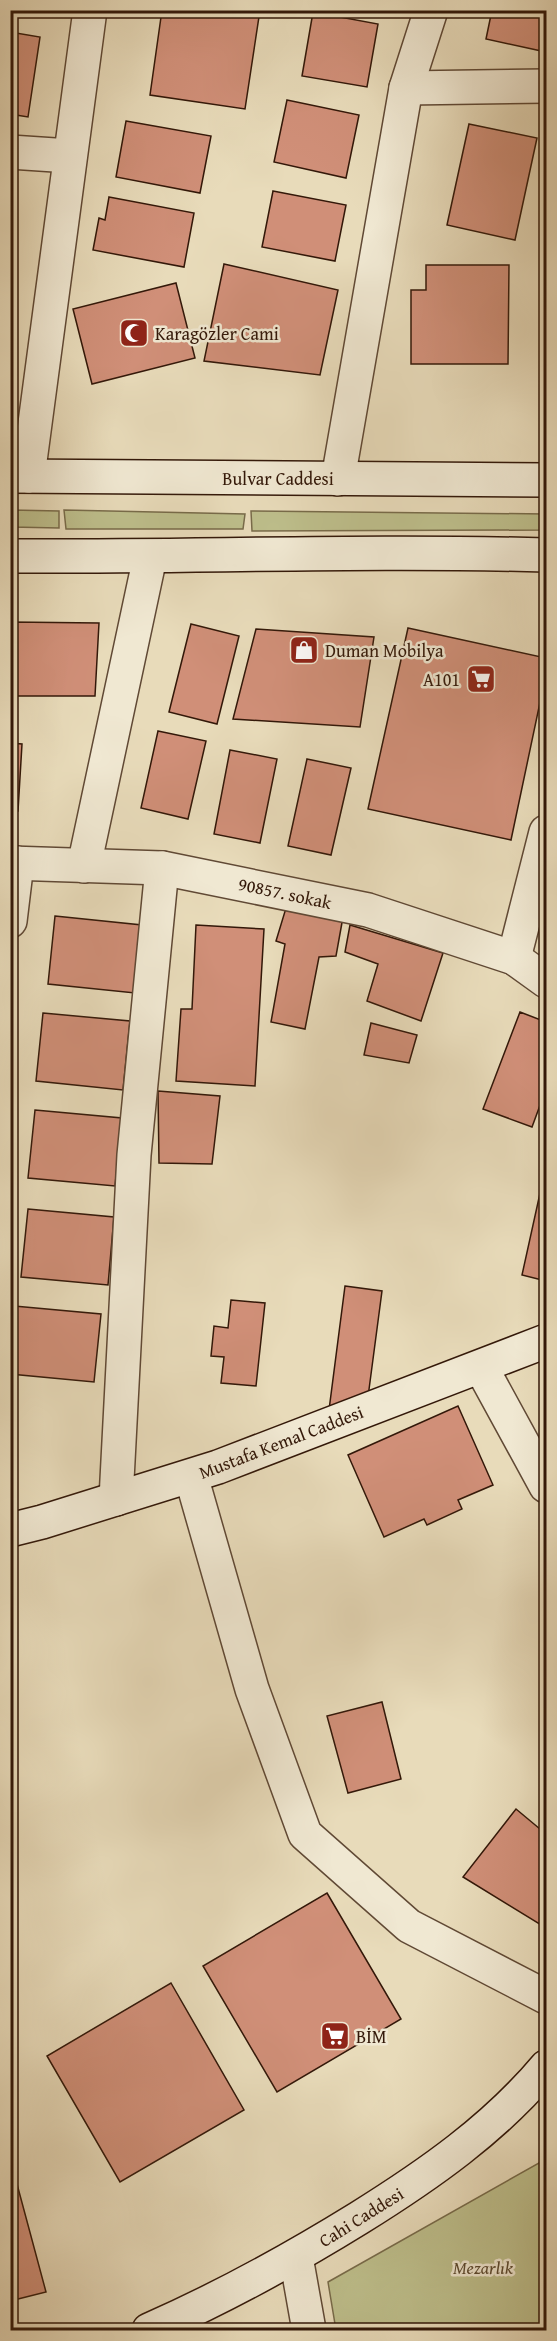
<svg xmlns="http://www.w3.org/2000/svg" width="557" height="2341" font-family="'Gentium Book Plus',serif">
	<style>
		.green { fill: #bdbe8b; stroke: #786b4a; stroke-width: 1.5 }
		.building { fill: #d08f78; stroke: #331809; stroke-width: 1.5 }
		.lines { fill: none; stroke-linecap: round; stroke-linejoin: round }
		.street-casing { stroke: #604935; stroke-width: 36 }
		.secondary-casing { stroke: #331809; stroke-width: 36 }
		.street { stroke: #f0e8d2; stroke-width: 33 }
		.secondary { stroke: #f0e8d2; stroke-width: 33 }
		.labels { text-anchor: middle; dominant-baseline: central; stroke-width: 5; stroke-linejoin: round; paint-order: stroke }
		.poi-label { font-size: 18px; fill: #331809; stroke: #f0e8d2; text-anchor: start }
		.street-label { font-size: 18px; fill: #331809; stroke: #f0e8d2 }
		.park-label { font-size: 18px; font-style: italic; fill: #5c4a30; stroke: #f0e8d2 }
	</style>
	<rect width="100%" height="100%" fill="#e8dbba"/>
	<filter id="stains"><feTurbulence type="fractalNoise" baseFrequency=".00333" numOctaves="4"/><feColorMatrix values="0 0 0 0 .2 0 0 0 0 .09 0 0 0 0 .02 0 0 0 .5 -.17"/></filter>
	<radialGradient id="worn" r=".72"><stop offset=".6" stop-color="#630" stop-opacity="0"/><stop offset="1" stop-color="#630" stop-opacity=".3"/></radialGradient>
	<g class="green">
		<path d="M 11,510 L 59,511 L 59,528 L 11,527 Z"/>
		<path d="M 64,510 L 245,514 L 243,529 L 66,529 Z"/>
		<path d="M 251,511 L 546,514 L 546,530 L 252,531 Z"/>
		<path d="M 546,2159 L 546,2330 L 336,2330 L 328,2282 Z"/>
	</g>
	<g class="building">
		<path d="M 162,10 L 260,10 L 245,109 L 150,95 Z"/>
		<path d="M 492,10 L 546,10 L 546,52 L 486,39 Z"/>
		<path d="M 313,12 L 378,24 L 367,87 L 302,76 Z"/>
		<path d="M 10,32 L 40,37 L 28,117 L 10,114 Z"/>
		<path d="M 287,100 L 359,115 L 346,178 L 274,162 Z"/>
		<path d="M 126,121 L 211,136 L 200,193 L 116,177 Z"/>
		<path d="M 469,124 L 537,138 L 515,240 L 447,225 Z"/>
		<path d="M 273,191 L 346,205 L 335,261 L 262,247 Z"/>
		<path d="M 109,197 L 194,213 L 184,267 L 93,250 L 99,218 L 105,220 Z"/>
		<path d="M 224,264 L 338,290 L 320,375 L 204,361 Z"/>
		<path d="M 426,265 L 509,265 L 508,364 L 411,364 L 411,290 L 426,290 Z"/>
		<path d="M 176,283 L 195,358 L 92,384 L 73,309 Z"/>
		<path d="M 10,622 L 99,623 L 95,696 L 10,696 Z"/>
		<path d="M 191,624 L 239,636 L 217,724 L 169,712 Z"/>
		<path d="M 408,628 L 546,658 L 546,674 L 511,840 L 368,809 Z"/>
		<path d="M 256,629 L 374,637 L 360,727 L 233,719 Z"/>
		<path d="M 158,731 L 206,741 L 188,819 L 141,808 Z"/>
		<path d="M 10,743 L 22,744 L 18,811 L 10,811 Z"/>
		<path d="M 230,750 L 277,759 L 260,843 L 214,834 Z"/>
		<path d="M 307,759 L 351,768 L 331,855 L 288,846 Z"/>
		<path d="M 286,908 L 343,917 L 336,956 L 319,957 L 305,1029 L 271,1022 L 285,944 L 276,941 Z"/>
		<path d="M 55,916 L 142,925 L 135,993 L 48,984 Z"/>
		<path d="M 196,925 L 264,929 L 255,1086 L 176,1081 L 181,1009 L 192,1009 Z"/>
		<path d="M 350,925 L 443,953 L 421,1021 L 367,1001 L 378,964 L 345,952 Z"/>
		<path d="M 520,1012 L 546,1022 L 546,1089 L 532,1127 L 483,1109 Z"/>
		<path d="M 43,1013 L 130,1021 L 123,1090 L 36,1081 Z"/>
		<path d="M 371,1023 L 417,1035 L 409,1063 L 364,1055 Z"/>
		<path d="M 158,1091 L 220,1096 L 212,1164 L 159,1163 Z"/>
		<path d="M 35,1110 L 122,1118 L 115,1186 L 28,1178 Z"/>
		<path d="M 546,1166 L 546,1281 L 522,1275 Z"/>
		<path d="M 28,1209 L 114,1217 L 108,1285 L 21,1277 Z"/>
		<path d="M 345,1286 L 382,1291 L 368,1397 L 329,1410 Z"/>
		<path d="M 231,1300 L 265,1303 L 256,1386 L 221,1383 L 224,1357 L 211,1356 L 214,1326 L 228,1328 Z"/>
		<path d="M 14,1306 L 101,1314 L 94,1382 L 10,1374 L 10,1344 Z"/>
		<path d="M 458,1406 L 493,1485 L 458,1500 L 462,1509 L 427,1525 L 424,1519 L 384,1537 L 348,1455 Z"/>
		<path d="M 382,1702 L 401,1779 L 348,1793 L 327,1716 Z"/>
		<path d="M 546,1781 L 546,1794 L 540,1789 Z"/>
		<path d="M 516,1809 L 546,1834 L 546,1928 L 463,1877 Z"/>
		<path d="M 327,1893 L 401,2019 L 277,2092 L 203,1966 Z"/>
		<path d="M 171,1983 L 244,2110 L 120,2182 L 47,2056 Z"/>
		<path d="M 10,2158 L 46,2292 L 10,2301 Z"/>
	</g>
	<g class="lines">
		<g class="street-casing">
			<g id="street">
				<path d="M 406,88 L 546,86"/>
				<path d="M 10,152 L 70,156"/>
				<path d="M 28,476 L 90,10"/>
				<path d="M 338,479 L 406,88 L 431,10"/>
				<path d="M 10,863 L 162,868 L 368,910 L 514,958 L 546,981"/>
				<path d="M 84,866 L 150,557"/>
				<path d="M 10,921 L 17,863"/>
				<path d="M 514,958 L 546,832"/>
				<path d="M 481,1367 L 546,1486"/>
				<path d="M 191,1476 L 252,1689 L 305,1834 L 409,1926 L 546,1997"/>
				<path d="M 116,1499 L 134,1155 L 162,868"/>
				<path d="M 296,2257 L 309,2330"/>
			</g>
		</g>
		<g class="secondary-casing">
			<g id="secondary">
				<path d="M 10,476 L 546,480"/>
				<path d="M 10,556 C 189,557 368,550 546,555"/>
				<path d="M 10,1530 L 42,1522 L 218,1467 L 546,1341"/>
				<path d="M 149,2330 C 222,2298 291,2260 359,2218 C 428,2175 494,2129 546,2067"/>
			</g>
		</g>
		<use href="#street" class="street"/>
		<use href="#secondary" class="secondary"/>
	</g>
	<defs>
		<g id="mosque-square" transform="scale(1.5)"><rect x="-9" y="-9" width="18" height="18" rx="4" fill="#8f2418" stroke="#f0e8d2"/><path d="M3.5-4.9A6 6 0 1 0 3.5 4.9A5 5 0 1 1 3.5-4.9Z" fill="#fff"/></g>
		<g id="shop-square" transform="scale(1.5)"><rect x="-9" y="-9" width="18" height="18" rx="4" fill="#8f2418" stroke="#f0e8d2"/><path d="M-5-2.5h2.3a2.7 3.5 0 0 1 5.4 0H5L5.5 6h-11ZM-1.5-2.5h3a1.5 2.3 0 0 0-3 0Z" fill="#fff"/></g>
		<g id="supermarket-square" transform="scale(1.5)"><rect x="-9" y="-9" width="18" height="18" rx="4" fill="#8f2418" stroke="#f0e8d2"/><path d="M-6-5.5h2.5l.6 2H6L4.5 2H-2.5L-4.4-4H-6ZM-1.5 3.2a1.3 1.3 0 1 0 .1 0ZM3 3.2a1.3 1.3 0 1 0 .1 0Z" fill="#fff"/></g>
	</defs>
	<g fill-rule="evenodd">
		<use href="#mosque-square" x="134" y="333"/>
		<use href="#shop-square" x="304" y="650"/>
		<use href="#supermarket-square" x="481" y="679"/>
		<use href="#supermarket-square" x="335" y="2036"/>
	</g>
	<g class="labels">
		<g class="poi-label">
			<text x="155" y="333">Karagözler Cami</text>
			<text x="325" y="650">Duman Mobilya</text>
			<text x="460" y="679" text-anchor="end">A101</text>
			<text x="356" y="2036">BİM</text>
		</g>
		<g class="street-label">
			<text x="278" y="478">Bulvar Caddesi</text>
			<text transform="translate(285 893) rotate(12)">90857. sokak</text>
			<text transform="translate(281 1442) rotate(-21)">Mustafa Kemal Caddesi</text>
			<text transform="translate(361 2217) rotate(-32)">Cahi Caddesi</text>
		</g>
		<g class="park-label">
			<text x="483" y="2267">Mezarlık</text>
		</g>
	</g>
	<rect width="557" height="2341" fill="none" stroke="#e8dbba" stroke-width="36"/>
	<rect x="12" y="12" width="533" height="2317" fill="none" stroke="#331809" stroke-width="3"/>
	<rect x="18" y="18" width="521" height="2305" fill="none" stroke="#331809" stroke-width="1.5"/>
	<rect width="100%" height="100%" filter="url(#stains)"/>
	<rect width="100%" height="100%" fill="url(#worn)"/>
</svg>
